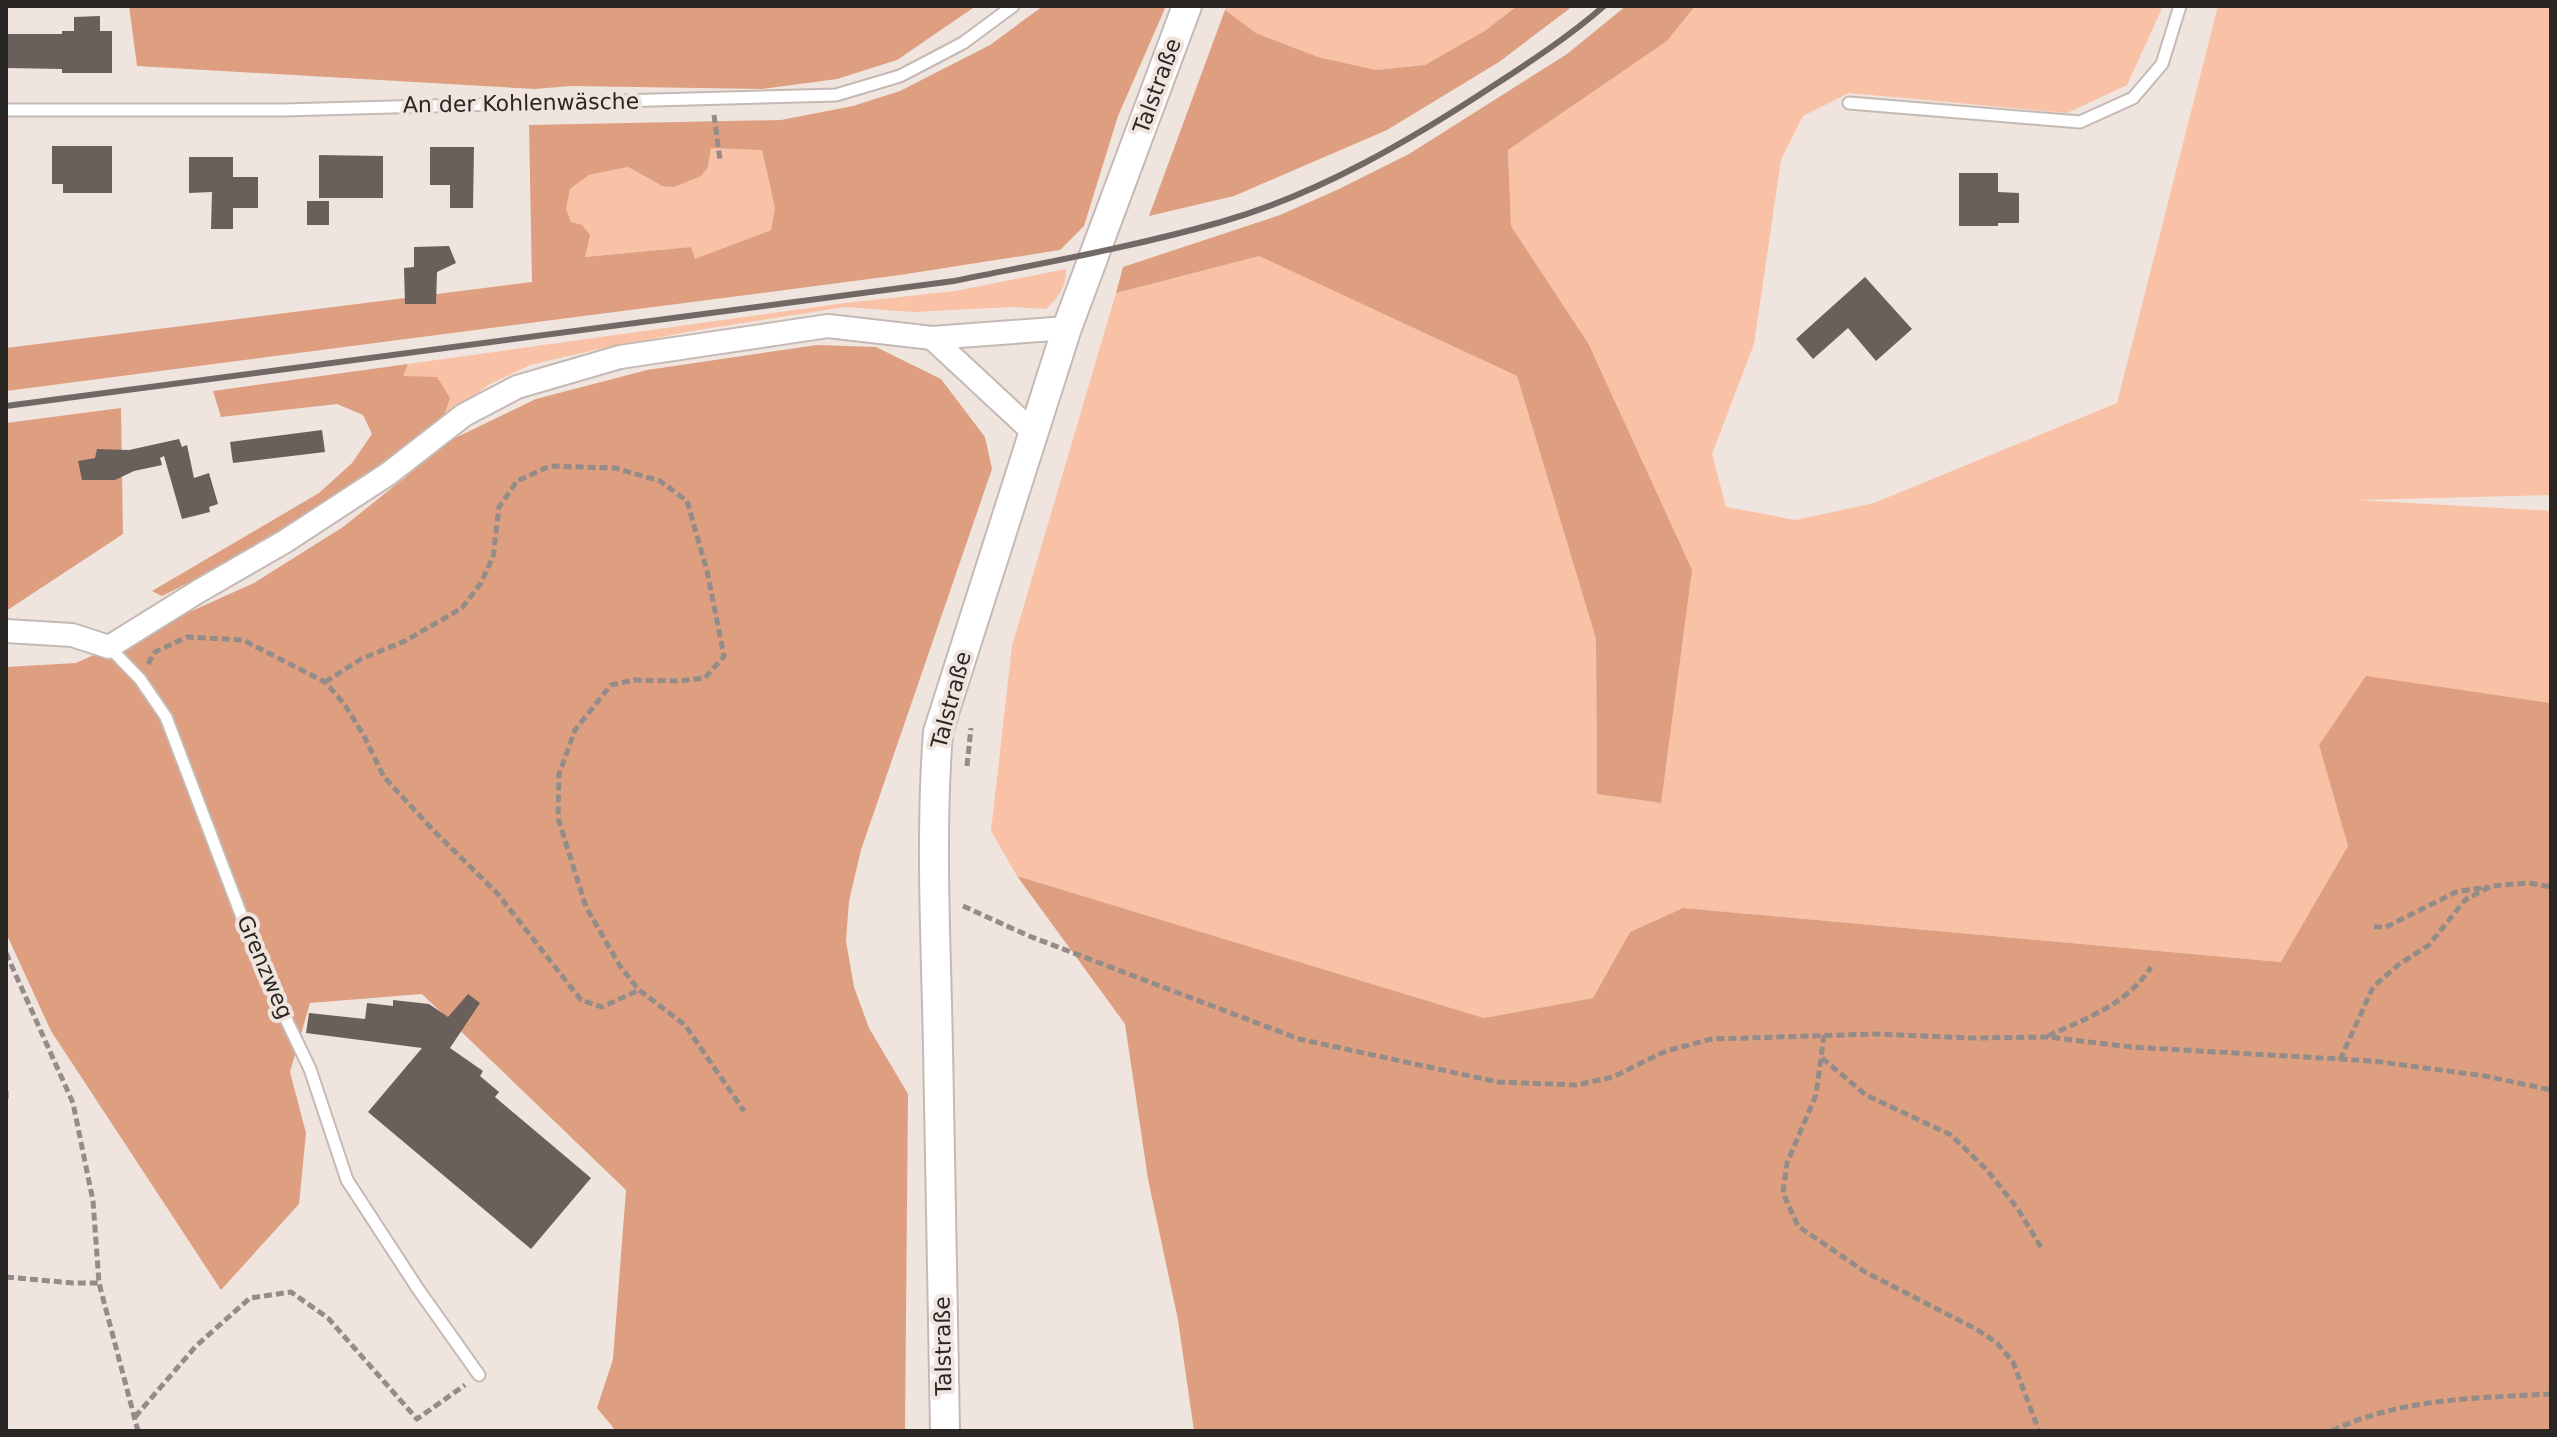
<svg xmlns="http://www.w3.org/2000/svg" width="2557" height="1437" font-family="'DejaVu Sans',sans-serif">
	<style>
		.green { fill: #f9c1a5 }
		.forest { fill: #dd9f80; fill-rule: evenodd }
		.building { fill: #6a605b }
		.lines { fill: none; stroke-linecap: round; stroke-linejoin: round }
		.service-casing { stroke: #c4b9b4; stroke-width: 15 }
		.minor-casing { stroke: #c4b9b4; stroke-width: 26 }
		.tertiary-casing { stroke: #c4b9b4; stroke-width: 32 }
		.path { stroke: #948c88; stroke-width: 5; stroke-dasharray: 8 4; stroke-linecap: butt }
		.service { stroke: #fff; stroke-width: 11 }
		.minor { stroke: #fff; stroke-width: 22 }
		.tertiary { stroke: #fff; stroke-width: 28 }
		.rail { stroke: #706965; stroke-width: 6 }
		.labels { text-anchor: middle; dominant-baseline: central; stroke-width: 8; stroke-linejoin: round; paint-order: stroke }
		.street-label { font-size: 22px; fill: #2a2623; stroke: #f0e4de }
	</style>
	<rect width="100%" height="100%" fill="#f0e4de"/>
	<g class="green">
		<path d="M 1226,6 L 1517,6 L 1486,30 L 1425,65 L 1376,70 L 1318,57 L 1256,33 L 1225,10 Z"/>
		<path d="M 1695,6 L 2163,6 L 2127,85 L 2067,113 L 1849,93 L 1803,116 L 1781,160 L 1754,344 L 1712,454 L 1726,507 L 1796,520 L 1874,503 L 2117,403 L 2218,6 L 2551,6 L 2551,495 L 2358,500 L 2551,511 L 2551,703 L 2366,677 L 2319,745 L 2348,846 L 2282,962 L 1683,908 L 1630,932 L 1593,998 L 1484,1018 L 1017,876 L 991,831 L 1012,646 L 1116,293 L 1259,255 L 1517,376 L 1596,639 L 1597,794 L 1660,803 L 1588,343 L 1511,226 L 1508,150 L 1667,41 Z"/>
		<path d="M 711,148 L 762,149 L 775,208 L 771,230 L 695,260 L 691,247 L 584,257 L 566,209 L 570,189 L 589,175 L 628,167 L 662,186 L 708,167 Z"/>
		<path d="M 1066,269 C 1067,286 1058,298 1046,309 L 1012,307 L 913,312 L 845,307 L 698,330 L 590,351 L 530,365 L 490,384 L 443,419 L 403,376 L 408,364 L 845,303 L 955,291 Z"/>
	</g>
	<g class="forest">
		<path d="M 129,6 L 976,6 L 897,60 L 837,79 L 762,89 L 571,86 L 535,89 L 137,66 Z"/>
		<path d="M 1043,6 L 1166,6 L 1118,116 L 1084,226 L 1060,250 L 900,275 L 6,391 L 6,348 L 532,282 L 529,125 L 781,120 L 853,106 L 900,91 L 990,45 ZM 711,148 L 762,150 L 775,208 L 771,230 L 695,259 L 691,247 L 585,257 L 590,235 L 582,225 L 571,222 L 566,209 L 570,189 L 589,175 L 628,167 L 662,186 L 674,187 L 701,176 L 708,167 Z"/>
		<path d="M 1517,6 L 1573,6 L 1499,62 L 1387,130 L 1234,196 L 1149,216 L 1225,10 L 1256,33 L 1318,57 L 1376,70 L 1425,65 L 1486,30 Z"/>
		<path d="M 1626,6 L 1695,6 L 1667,41 L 1508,150 L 1511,226 L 1588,343 L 1692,570 L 1661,803 L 1597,794 L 1596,639 L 1517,376 L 1259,256 L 1116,293 L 1123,267 L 1280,215 L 1337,190 L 1409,154 L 1567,54 Z"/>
		<path d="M 817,345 L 876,347 L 941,379 L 985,437 L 992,469 L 861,850 L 849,901 L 846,941 L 854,987 L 869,1028 L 908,1094 L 905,1431 L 616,1431 L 597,1408 L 613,1359 L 626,1190 L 422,994 L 310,1003 L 290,1072 L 306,1133 L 299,1204 L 221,1290 L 51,1031 L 6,933 L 6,667 L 76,663 L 254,583 L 343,527 L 453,439 L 536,399 L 647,370 Z"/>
		<path d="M 408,364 L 403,376 L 437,377 L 450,398 L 443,419 L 425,436 L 278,538 L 162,596 L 152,591 L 319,493 L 352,463 L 372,434 L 363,415 L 337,404 L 221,417 L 213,391 Z"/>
		<path d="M 121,408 L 123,534 L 6,611 L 6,423 Z"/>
		<path d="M 2366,676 L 2551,703 L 2551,1431 L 1194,1431 L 1178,1320 L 1148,1179 L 1125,1024 L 1017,876 L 1484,1018 L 1593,998 L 1630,932 L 1683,908 L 2281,962 L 2348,846 L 2319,745 Z"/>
	</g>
	<g class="building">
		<path d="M 100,16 L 100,31 L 112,31 L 112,73 L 62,73 L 62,69 L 6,68 L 6,34 L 62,34 L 62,31 L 74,31 L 74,17 Z"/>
		<path d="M 52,146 L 112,146 L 112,193 L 63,193 L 63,184 L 52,184 Z"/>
		<path d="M 430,147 L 474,147 L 473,208 L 450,208 L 450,185 L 430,185 Z"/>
		<path d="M 319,155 L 383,156 L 383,198 L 319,198 Z"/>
		<path d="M 189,157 L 233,157 L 233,177 L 258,177 L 258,208 L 233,208 L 233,229 L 211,229 L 212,192 L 189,193 Z"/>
		<path d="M 1959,173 L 1998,173 L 1998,192 L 2019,193 L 2019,223 L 1998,223 L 1998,226 L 1959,226 Z"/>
		<rect x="307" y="201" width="22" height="24"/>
		<path d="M 449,246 L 456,263 L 437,272 L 436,304 L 405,304 L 404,268 L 414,267 L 414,247 Z"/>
		<path d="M 1865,277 L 1912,329 L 1876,361 L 1848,328 L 1813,359 L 1796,339 Z"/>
		<path d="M 322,430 L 325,452 L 233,463 L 230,442 Z"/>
		<path d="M 179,439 L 182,447 L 187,445 L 194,478 L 209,473 L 218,504 L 209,507 L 210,512 L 182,519 L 164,456 L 160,458 L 162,465 L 134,471 L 115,480 L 82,480 L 78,461 L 95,458 L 97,449 L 129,450 Z"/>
		<path d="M 468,994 L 480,1003 L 450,1048 L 483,1071 L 480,1076 L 499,1092 L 495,1097 L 591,1178 L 531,1249 L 368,1112 L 422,1048 L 306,1033 L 309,1013 L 365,1019 L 367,1003 L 393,1006 L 393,1000 L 429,1004 L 448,1017 Z"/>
	</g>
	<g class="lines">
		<g class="service-casing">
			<g id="service">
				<path d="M 1849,103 L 2080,122 L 2133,98 L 2162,64 L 2180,6"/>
				<path d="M 6,110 L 284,110 L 836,95 L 900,76 L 963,43 L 1013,6"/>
				<path d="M 109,647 L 140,679 L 166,717 L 261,967 L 310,1069 L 347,1180 L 418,1289 L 479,1375"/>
			</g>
		</g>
		<g class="minor-casing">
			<g id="minor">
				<path d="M 932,338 L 1033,432"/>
				<path d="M 6,631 L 72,635 L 109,647 L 199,591 L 284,542 L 388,474 L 464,415 L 517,387 L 620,357 L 828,326 L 932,338 L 1067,328"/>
			</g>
		</g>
		<g class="tertiary-casing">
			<path id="tertiary" d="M 945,1431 C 942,1303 941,1176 938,1048 C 936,942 930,838 938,732 L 1067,328 L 1187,6"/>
		</g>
		<g class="path">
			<path d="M 714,115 L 720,160"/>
			<path d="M 148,664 L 155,652 L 187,637 L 243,640 L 325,682 L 345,705 L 364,736 L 384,777 L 434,831 L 497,893 L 581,1000 L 602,1007 L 639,990"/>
			<path d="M 325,682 L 361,659 L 405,641 L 462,608 L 481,583 L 493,557 L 499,507 L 517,481 L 550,466 L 615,468 L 660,481 L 687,501 L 707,571 L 724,656 L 705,678 L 678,681 L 634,680 L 611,685 L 575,730 L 559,774 L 558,818 L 586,907 L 620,966 L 639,990 L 685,1025 L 744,1111"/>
			<path d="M 967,766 L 971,728"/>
			<path d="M 963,906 L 1029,936 L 1299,1039 L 1498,1082 L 1576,1085 L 1613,1077 L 1666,1051 L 1712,1039 L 1876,1034 L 1972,1038 L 2047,1037 L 2131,1047 L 2373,1061 L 2485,1076 L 2551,1090"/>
			<path d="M 2374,927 L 2386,927 L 2456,892 L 2487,887"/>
			<path d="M 6,953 L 73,1103 L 93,1201 L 99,1283 L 138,1431"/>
			<path d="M 1824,1035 L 1816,1095 L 1787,1163 L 1783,1193 L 1798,1226 L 1865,1272 L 1976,1329 L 1997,1343 L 2013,1362 L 2039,1431"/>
			<path d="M 2048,1036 C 2086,1018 2127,1005 2151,967"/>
			<path d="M 1822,1058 L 1866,1095 L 1951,1135 L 1987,1170 L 2018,1209 L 2042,1249"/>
			<path d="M 2340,1060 L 2373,987 L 2398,965 L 2429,945 L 2465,900 L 2491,886 L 2529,883 L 2551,887"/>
			<path d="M 6,1091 L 6,1099"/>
			<path d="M 6,1277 L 73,1283 L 99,1283"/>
			<path d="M 135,1417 L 196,1346 L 250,1298 L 291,1292 L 328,1318 L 417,1419 L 465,1385"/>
			<path d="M 2332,1431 C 2399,1398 2478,1398 2551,1394"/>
		</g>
		<use href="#service" class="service"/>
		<use href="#minor" class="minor"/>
		<use href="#tertiary" class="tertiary"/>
		<path class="rail" d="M 6,406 L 954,281 C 1043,263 1133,247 1221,222 C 1319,194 1411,140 1496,84 C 1533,60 1571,35 1604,6"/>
	</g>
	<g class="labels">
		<g class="street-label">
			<text transform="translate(1157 86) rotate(-70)">Talstraße</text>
			<text transform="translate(521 103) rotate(-1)">An der Kohlenwäsche</text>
			<text transform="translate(951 700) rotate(-75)">Talstraße</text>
			<text transform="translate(265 967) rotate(67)">Grenzweg</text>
			<text transform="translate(943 1346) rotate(-91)">Talstraße</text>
		</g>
	</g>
	<rect width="2557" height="1437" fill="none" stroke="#2a2623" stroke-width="16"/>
</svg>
